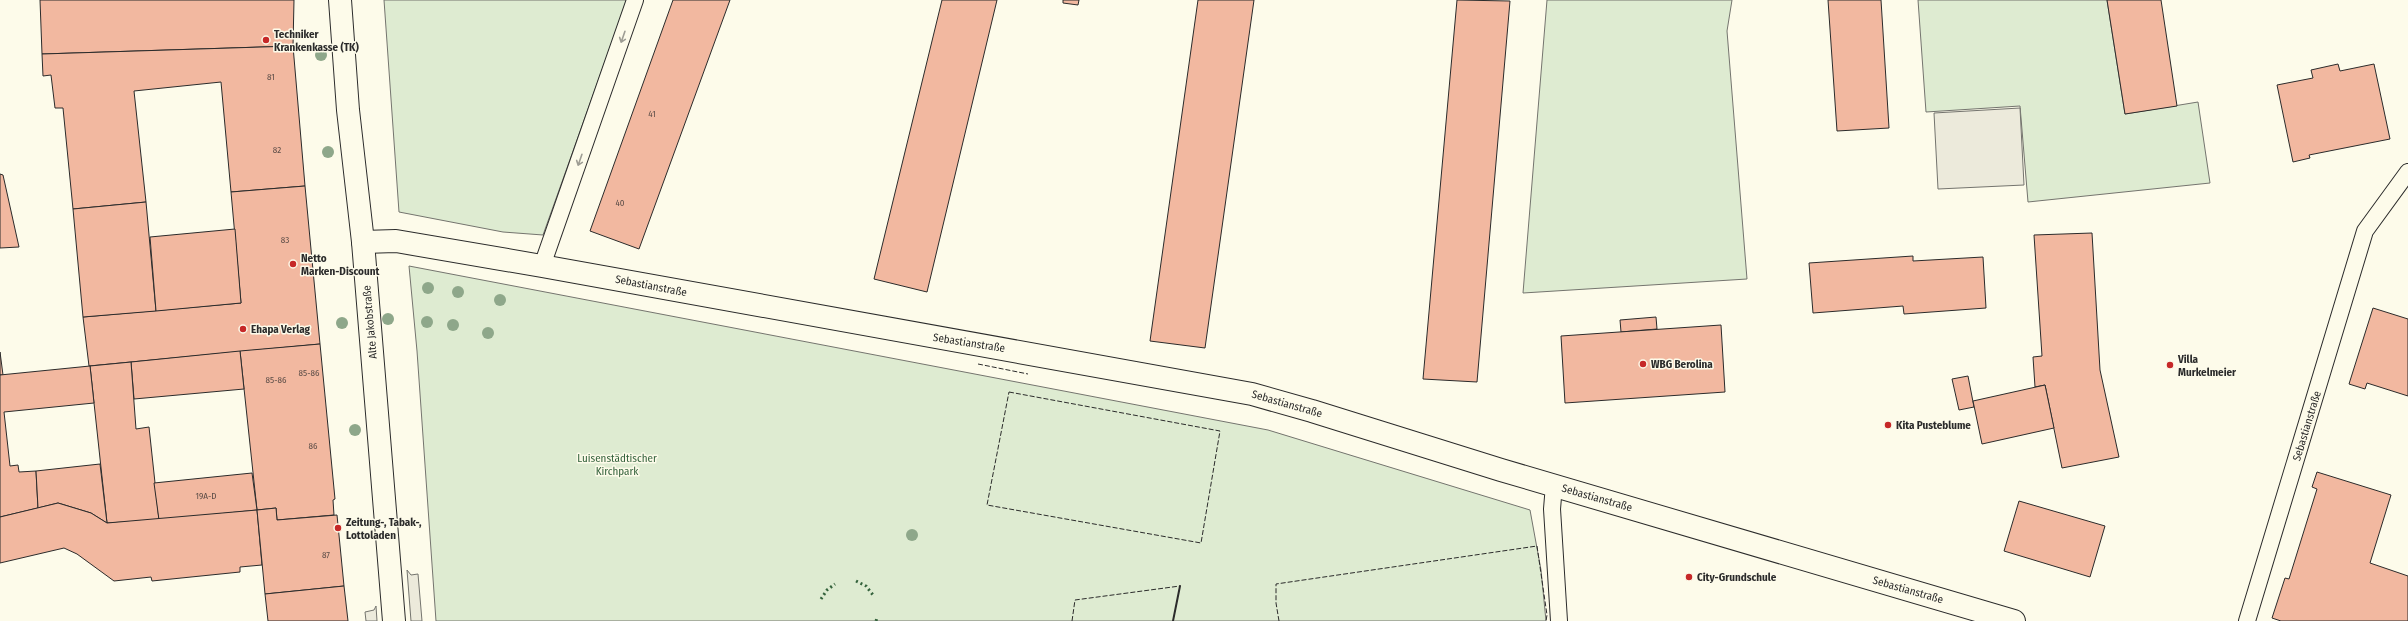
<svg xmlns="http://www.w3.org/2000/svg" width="2408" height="621" font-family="'Fira Sans Condensed',sans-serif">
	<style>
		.green { fill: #deebd1; stroke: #74746e }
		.parking { fill: #eceadb; stroke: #74746e }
		.building { fill: #f2b8a0; stroke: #2b2b2b }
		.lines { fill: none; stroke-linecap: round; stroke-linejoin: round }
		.service-casing { stroke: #2b2b2b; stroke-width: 18 }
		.minor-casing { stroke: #2b2b2b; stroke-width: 24 }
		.service { stroke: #fdfbea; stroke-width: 16 }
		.minor { stroke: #fdfbea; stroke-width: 22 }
		.hedge { stroke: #34623c; stroke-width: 3; stroke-dasharray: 2 3; stroke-linecap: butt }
		.fence { stroke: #2b2b2b; stroke-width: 1; stroke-dasharray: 5 2; stroke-linecap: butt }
		.wall { stroke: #2b2b2b; stroke-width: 2 }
		.tree { fill: #8ea78a }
		.oneway { stroke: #9e9d94 }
		.poi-dot { fill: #c62828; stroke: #fdfbea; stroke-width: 1.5 }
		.labels { text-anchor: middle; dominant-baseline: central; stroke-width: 3; stroke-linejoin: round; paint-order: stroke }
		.number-label { font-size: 9px; fill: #5d4e48 }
		.poi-label { font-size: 11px; font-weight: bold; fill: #2b2b2b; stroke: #fdfbea; text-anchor: start }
		.street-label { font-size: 11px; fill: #2b2b2b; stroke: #fdfbea }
		.park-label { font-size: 11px; fill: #34623c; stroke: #fdfbea }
	</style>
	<rect width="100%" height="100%" fill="#fdfbea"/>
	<g class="green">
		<path d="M 384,0 L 627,0 L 543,235 L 503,232 L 399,212 Z"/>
		<path d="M 1547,0 L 1732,0 L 1727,31 L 1747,279 L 1523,293 Z"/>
		<path d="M 1918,0 L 2107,0 L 2125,114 L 2198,102 L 2210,183 L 2028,202 L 2020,106 L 1926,112 Z"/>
		<path d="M 409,266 L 1268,430 L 1530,510 L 1541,570 L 1546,621 L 436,621 L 417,351 Z"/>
	</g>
	<g class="parking">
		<path d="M 2020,108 L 2024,185 L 1938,189 L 1934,113 Z"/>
		<path d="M 407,570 L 411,575 L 418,574 L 422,621 L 411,621 Z"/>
		<path d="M 376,606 L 377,621 L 366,621 L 365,612 L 374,610 Z"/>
	</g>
	<g class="building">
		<path d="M 40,0 L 294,0 L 293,46 L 42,54 Z"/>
		<path d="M 673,0 L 730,0 L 639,249 L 590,231 Z"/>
		<path d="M 942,0 L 997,0 L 927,292 L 874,279 Z"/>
		<path d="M 1063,0 L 1079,0 L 1078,5 L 1063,3 Z"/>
		<path d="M 1198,0 L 1254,0 L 1205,348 L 1150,341 Z"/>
		<path d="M 1457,0 L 1510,1 L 1477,382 L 1423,379 Z"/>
		<path d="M 1828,0 L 1881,0 L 1889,128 L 1837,131 Z"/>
		<path d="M 2107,0 L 2161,0 L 2177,106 L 2125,114 Z"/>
		<path d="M 293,46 L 305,186 L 231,192 L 221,82 L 134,91 L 146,202 L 73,209 L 63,108 L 55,108 L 51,75 L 43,76 L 42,54 Z"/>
		<path d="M 2338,64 L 2340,71 L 2374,64 L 2390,139 L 2309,155 L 2310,158 L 2293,162 L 2277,85 L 2313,78 L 2311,70 Z"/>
		<path d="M 0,174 L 3,175 L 19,247 L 0,248 Z"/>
		<path d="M 305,186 L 320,344 L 89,366 L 83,317 L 241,303 L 231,192 Z"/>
		<path d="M 146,202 L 156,311 L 83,317 L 73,209 Z"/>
		<path d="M 235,229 L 241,303 L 156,311 L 150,237 Z"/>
		<path d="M 2092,233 L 2100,370 L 2119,457 L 2062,468 L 2045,385 L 2035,387 L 2033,357 L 2042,356 L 2034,235 Z"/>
		<path d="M 1913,256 L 1913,261 L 1983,257 L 1986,308 L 1904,314 L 1903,306 L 1813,313 L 1809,263 Z"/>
		<path d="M 2373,308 L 2408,319 L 2408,396 L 2367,383 L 2365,389 L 2349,384 Z"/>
		<path d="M 1656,317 L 1657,329 L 1621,332 L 1620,320 Z"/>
		<path d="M 1721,325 L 1725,392 L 1565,403 L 1561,336 Z"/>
		<path d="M 320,344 L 335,499 L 333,500 L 334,515 L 277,520 L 276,508 L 257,510 L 240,351 Z"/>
		<path d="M 240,351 L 244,389 L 134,399 L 131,362 Z"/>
		<path d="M 0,352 L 3,375 L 0,375 Z"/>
		<path d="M 131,362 L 136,429 L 149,427 L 159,520 L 107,523 L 90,366 Z"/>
		<path d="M 90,366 L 94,403 L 4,412 L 10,466 L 18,465 L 19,472 L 36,471 L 38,508 L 0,517 L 0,375 Z"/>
		<path d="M 1968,376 L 1974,407 L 1959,410 L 1952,379 Z"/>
		<path d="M 2045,385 L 2054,428 L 1982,444 L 1973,401 Z"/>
		<path d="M 100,464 L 107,523 L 91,513 L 58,503 L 38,508 L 36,471 Z"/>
		<path d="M 2317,472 L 2391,495 L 2370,563 L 2408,576 L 2408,621 L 2281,621 L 2272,618 L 2285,578 L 2289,579 L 2317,489 L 2312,487 Z"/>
		<path d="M 252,473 L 257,510 L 159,520 L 154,483 Z"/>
		<path d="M 2019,501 L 2105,526 L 2090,577 L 2004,551 Z"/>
		<path d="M 58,503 L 91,513 L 107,523 L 257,510 L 262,565 L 240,567 L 240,572 L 152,581 L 151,577 L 114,581 L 77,554 L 64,548 L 0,563 L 0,517 Z"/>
		<path d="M 276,508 L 277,520 L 337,515 L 344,586 L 265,594 L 257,510 Z"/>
		<path d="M 344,586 L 348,621 L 268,621 L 265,594 Z"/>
	</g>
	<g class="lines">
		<g class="service-casing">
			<g id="service">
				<path d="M 542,266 L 635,0"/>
				<path d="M 1554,485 L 1552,509 L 1559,621"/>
				<path d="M 2247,621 L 2365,231 L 2408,172"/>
			</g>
		</g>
		<g class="minor-casing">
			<g id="minor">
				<path d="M 340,0 L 348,110 L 363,242 L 394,621"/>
				<path d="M 363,242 L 396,241 L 542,266 L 1252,394 L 1312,411 L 1501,470 L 2014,621"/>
			</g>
		</g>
		<use href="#service" class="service"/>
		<use href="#minor" class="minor"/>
		<g class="hedge">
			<path d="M 856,581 L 866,586 L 873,595"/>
			<path d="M 821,599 L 827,590 L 835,584"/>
			<path d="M 876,621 L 877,618"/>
		</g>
		<g class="fence">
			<path d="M 978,364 L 1028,374"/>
			<path d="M 1009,392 L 1220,431 L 1201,543 L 987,505 Z"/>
			<path d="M 1072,621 L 1075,600 L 1180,586"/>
			<path d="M 1279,621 L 1276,603 L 1276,584 L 1537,546 L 1547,615 L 1546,621"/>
		</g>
		<path class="wall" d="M 1173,621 L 1180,586"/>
	</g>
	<g class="tree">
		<circle cx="321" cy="55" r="6"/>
		<circle cx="328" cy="152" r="6"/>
		<circle cx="428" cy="288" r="6"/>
		<circle cx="458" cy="292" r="6"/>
		<circle cx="500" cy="300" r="6"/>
		<circle cx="388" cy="319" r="6"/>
		<circle cx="427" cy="322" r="6"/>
		<circle cx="342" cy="323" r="6"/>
		<circle cx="453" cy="325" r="6"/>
		<circle cx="488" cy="333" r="6"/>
		<circle cx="355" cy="430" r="6"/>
		<circle cx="912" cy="535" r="6"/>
	</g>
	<defs><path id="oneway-shaft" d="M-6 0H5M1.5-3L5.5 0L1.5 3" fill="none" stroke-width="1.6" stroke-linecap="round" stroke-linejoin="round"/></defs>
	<g class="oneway">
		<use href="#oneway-shaft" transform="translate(623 37) rotate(109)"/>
		<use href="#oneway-shaft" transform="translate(580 160) rotate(109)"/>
	</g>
	<g class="poi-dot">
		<circle cx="266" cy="40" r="4"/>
		<circle cx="293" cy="264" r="4"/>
		<circle cx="243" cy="329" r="4"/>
		<circle cx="1643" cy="364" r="4"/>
		<circle cx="2170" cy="365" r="4"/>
		<circle cx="1888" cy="425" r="4"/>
		<circle cx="338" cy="528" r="4"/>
		<circle cx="1689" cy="577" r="4"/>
	</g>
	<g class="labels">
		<g class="number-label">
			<text x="271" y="77">81</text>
			<text x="652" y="114">41</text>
			<text x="277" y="150">82</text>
			<text x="620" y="203">40</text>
			<text x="285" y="240">83</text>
			<text x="309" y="373">85-86</text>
			<text x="276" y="380">85-86</text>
			<text x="313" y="446">86</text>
			<text x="206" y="496">19A-D</text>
			<text x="326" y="555">87</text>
		</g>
		<g class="poi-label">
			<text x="274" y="34">Techniker<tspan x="274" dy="13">Krankenkasse (TK)</tspan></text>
			<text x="301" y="258">Netto<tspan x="301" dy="13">Marken-Discount</tspan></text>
			<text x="251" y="329">Ehapa Verlag</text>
			<text x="2178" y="359">Villa<tspan x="2178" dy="13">Murkelmeier</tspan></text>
			<text x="1651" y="364">WBG Berolina</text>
			<text x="1896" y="425">Kita Pusteblume</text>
			<text x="346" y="522">Zeitung-, Tabak-,<tspan x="346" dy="13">Lottoladen</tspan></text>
			<text x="1697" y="577">City-Grundschule</text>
		</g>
		<g class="street-label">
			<text transform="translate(651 286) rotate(11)">Sebastianstraße</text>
			<text transform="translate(370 322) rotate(-95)">Alte Jakobstraße</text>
			<text transform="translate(969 343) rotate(9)">Sebastianstraße</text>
			<text transform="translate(1287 404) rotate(16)">Sebastianstraße</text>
			<text transform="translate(2307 426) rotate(-73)">Sebastianstraße</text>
			<text transform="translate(1597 498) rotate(16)">Sebastianstraße</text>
			<text transform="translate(1908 590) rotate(16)">Sebastianstraße</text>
		</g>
		<g class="park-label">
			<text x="617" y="458">Luisenstädtischer<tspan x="617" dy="13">Kirchpark</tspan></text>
		</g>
	</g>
</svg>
